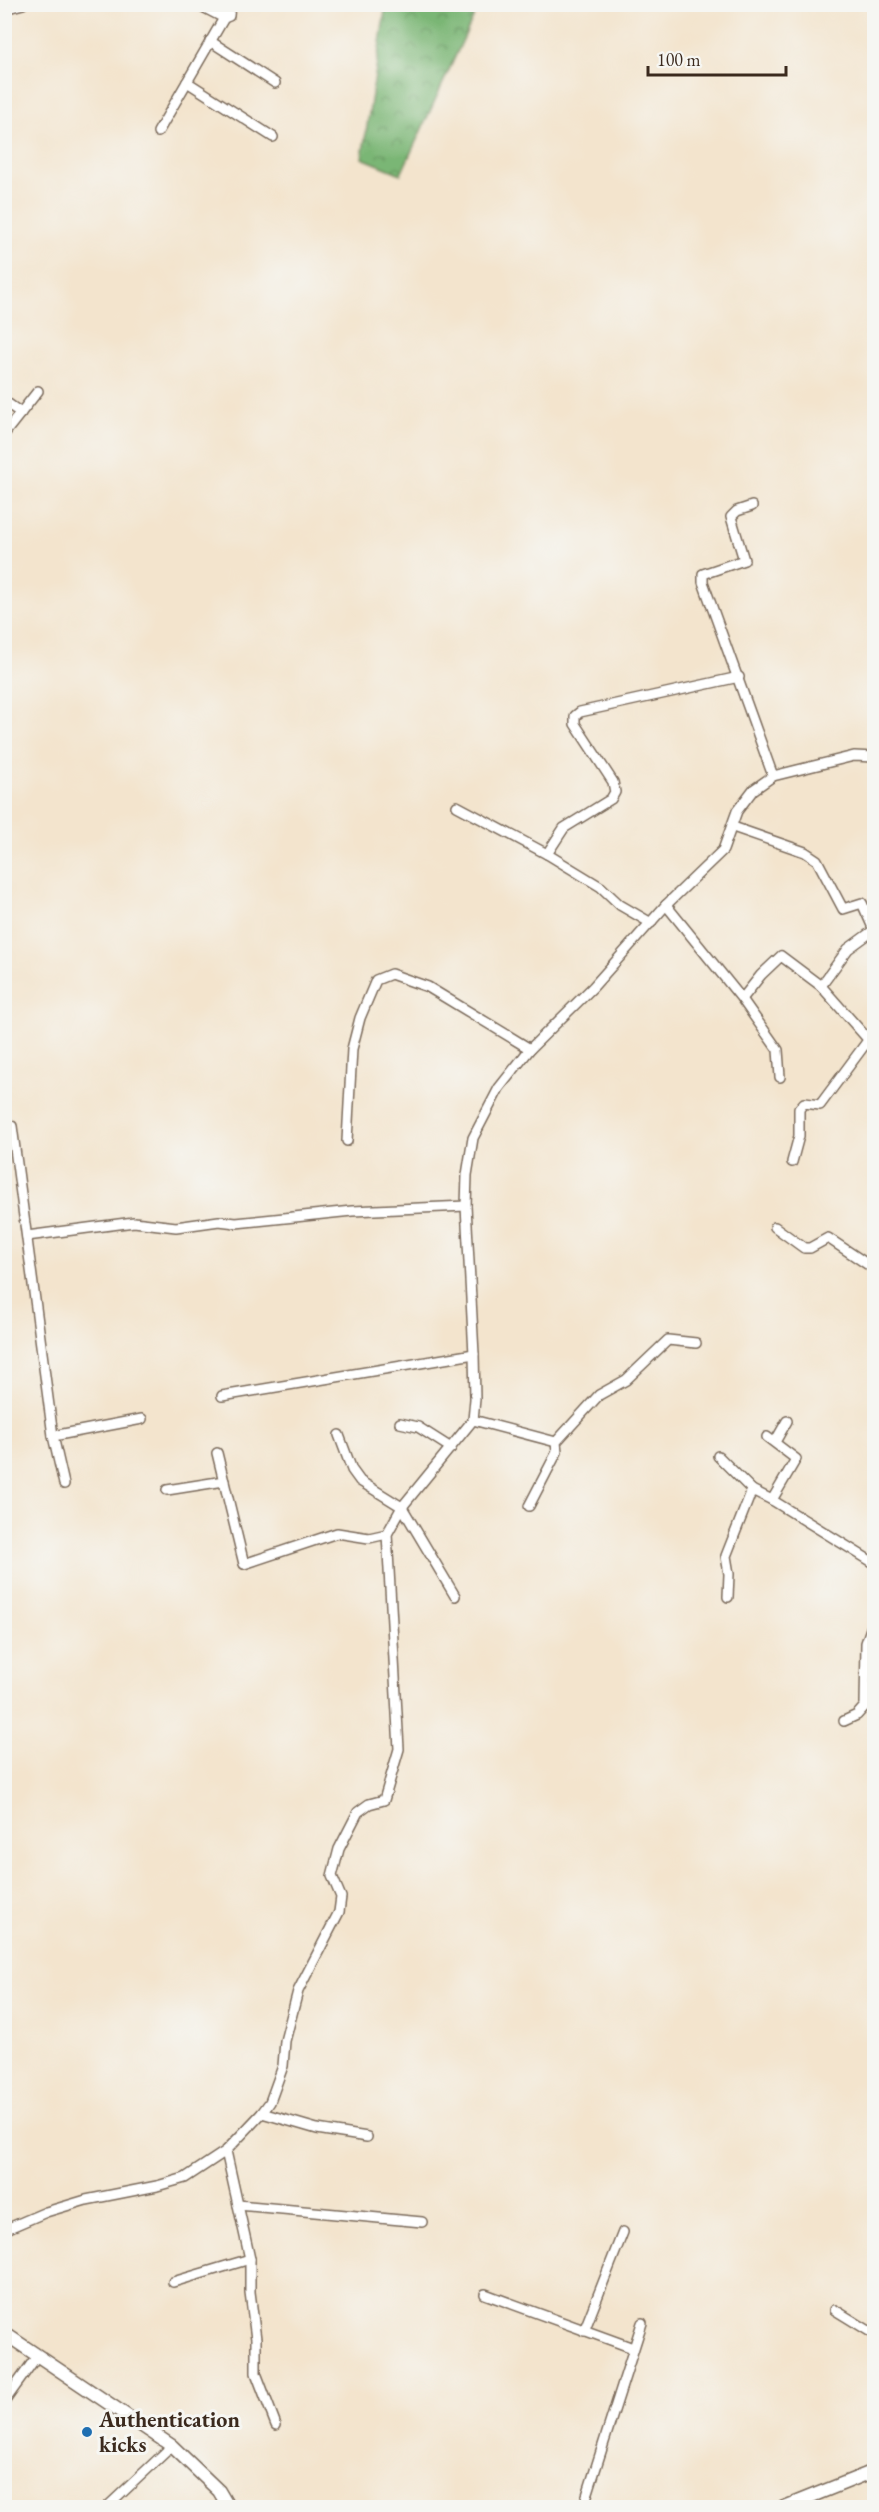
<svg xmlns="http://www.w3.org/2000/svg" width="879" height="2512" font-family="'EB Garamond',serif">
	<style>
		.forest { fill: url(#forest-crowns); stroke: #5a704a; stroke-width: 1.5 }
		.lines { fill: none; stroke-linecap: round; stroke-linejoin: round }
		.minor-casing { stroke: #7b6b5b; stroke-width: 12 }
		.tertiary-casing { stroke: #7b6b5b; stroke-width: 15 }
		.minor { stroke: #fff; stroke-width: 9 }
		.tertiary { stroke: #fff; stroke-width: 12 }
		.poi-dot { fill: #1f6fb2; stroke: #f6f6f2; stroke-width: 2 }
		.labels { text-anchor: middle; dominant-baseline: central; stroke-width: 6; stroke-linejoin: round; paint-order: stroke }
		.poi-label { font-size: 22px; font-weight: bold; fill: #3b2a1e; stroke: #f6f6f2; text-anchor: start }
	</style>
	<defs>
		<pattern id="forest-crowns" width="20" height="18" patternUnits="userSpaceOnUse" patternTransform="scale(1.5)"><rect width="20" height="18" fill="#7ab675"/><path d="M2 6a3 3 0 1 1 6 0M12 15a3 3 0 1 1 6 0" fill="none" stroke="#65945f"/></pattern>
	</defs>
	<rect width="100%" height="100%" fill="#f6f6f2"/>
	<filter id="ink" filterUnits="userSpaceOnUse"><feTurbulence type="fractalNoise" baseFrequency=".0167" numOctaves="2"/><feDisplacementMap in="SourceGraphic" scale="12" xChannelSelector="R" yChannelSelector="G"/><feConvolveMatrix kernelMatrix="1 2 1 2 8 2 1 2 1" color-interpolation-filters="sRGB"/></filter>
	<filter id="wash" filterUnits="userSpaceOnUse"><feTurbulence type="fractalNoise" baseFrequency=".008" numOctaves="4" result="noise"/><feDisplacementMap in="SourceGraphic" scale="24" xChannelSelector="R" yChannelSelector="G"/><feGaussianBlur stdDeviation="1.35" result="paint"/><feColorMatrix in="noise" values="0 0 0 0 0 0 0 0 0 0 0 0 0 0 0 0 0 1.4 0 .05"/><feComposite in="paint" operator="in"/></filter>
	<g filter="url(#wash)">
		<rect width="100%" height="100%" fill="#f3e4cd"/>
		<path class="forest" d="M 381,5 L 479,5 L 401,174 L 362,158 L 385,11 Z"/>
	</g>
	<g filter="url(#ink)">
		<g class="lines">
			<g class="minor-casing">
				<g id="minor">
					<path d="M 197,4 L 224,18 L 229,16 L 230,4"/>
					<path d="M 4,9 L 23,4"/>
					<path d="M 210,41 L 275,83"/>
					<path d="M 187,82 L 273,137"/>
					<path d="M 158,132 L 224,18"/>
					<path d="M 4,401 L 21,413"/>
					<path d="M 4,434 L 38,391"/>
					<path d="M 752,506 L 737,511 L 731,517 L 744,560 L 703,574 L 703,582 L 773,776 L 854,756 L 874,757"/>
					<path d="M 457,806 L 547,854 L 601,887 L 620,905 L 651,923"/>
					<path d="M 733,827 L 805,852 L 817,860 L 843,909 L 862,903 L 874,930 L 848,949 L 821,986"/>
					<path d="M 547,854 L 564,828 L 611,799 L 615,792 L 613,782 L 575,724 L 575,716 L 580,712 L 739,677"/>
					<path d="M 666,905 L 742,999 L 778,1050 L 780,1077"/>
					<path d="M 742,999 L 761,975 L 781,956 L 821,986 L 874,1046"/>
					<path d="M 4,1124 L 12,1126 L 53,1436 L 64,1484"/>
					<path d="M 347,1141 L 352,1049 L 360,1018 L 376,980 L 391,974 L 428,987 L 530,1049"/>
					<path d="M 792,1162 L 799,1136 L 799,1109 L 804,1103 L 820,1105 L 869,1039"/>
					<path d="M 775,1227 L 804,1248 L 810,1248 L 828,1238 L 870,1266 L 874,1263"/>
					<path d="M 27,1236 L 134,1222 L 176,1227 L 219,1221 L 236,1223 L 352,1211 L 466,1206"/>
					<path d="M 222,1396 L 474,1354"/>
					<path d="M 473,1420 L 556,1442"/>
					<path d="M 400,1423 L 418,1427 L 451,1448"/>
					<path d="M 339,1435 L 352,1470 L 360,1481 L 402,1507 L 455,1596"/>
					<path d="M 53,1436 L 142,1419"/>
					<path d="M 767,1437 L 796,1459 L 772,1500"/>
					<path d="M 775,1442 L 787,1421"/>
					<path d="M 217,1453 L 244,1564 L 337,1533 L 369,1538 L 387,1534"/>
					<path d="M 718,1456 L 752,1490 L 772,1500 L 874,1563"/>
					<path d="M 167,1490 L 224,1481"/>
					<path d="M 529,1506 L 557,1452 L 556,1442 L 599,1395 L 626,1380 L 668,1340 L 696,1343"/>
					<path d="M 728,1597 L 729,1574 L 726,1556 L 752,1490"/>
					<path d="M 844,1721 L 857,1715 L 865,1706 L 866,1643 L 874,1620"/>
					<path d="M 262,2113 L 317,2129 L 367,2137"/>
					<path d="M 226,2151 L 250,2259 L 250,2292 L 256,2339 L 256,2373 L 276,2425"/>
					<path d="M 238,2205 L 422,2222"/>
					<path d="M 4,2230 L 46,2212 L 86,2200 L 157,2186 L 185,2178 L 226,2151 L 262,2113 L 270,2102 L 283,2066 L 285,2041 L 298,1991 L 339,1912 L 341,1897 L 332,1876 L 339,1849 L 358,1812 L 369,1804 L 384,1800 L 399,1749 L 387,1534 L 402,1507 L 473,1420 L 475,1399 L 474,1354 L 466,1206 L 467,1175 L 473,1138 L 499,1088 L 530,1049 L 593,987 L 666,905 L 723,850 L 737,811 L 753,790 L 773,776"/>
					<path d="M 173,2282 L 250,2259"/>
					<path d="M 485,2294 L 633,2348"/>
					<path d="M 835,2310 L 874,2334"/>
					<path d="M 584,2331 L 623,2232"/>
					<path d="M 4,2402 L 37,2356"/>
					<path d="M 106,2508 L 172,2446"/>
					<path d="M 583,2508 L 642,2323"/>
				</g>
			</g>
			<g class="tertiary-casing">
				<g id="tertiary">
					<path d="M 4,2333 L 172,2446 L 219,2491 L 229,2508"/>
					<path d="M 782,2508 L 874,2471"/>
				</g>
			</g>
			<use href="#minor" class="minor"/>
			<use href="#tertiary" class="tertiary"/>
		</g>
	</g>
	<circle class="poi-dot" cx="87" cy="2432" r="6"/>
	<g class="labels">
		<g class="poi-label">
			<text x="99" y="2419">Authentication<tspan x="99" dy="25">kicks</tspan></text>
		</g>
	</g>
	<rect width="879" height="2512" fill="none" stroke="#f6f6f2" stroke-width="24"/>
	<path d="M648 66v9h138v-9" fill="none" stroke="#3b2a1e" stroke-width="3"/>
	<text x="657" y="66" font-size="18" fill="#3b2a1e" stroke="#f6f6f2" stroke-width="4.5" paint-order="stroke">100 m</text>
</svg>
